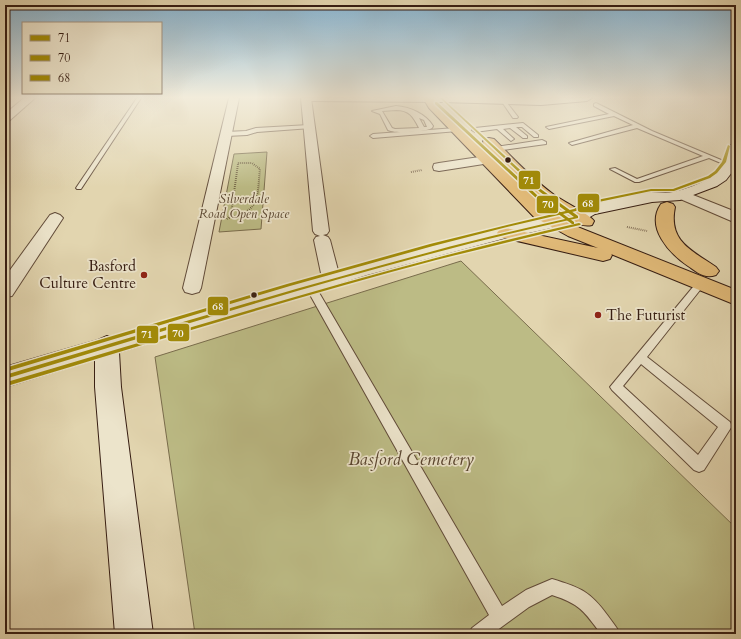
<svg xmlns="http://www.w3.org/2000/svg" width="741" height="639" font-family="Cardo,serif">
	<style>
		.green { fill: #bcbb85; stroke: #796c4c }
		.lines { fill: none; stroke-linecap: round; stroke-linejoin: round }
		.lane-casing { stroke: #614b39; stroke-width: 2 }
		.street-casing { stroke: #614b39; stroke-width: 2 }
		.secondary-casing { stroke: #361d12; stroke-width: 2 }
		.highway-casing { stroke: #361d12; stroke-width: 2 }
		.path { stroke: #361d12; stroke-width: 2; stroke-dasharray: 0.5 1.5; stroke-linecap: butt }
		.lane { fill: #ece4cb; fill-rule: evenodd }
		.street { fill: #ece4cb; fill-rule: evenodd }
		.secondary { fill: #ece4cb; fill-rule: evenodd }
		.highway { fill: #e1ba78; fill-rule: evenodd }
		.bus-1-casing { stroke: #ece4cb; stroke-width: 3 }
		.bus-2-casing { stroke: #ece4cb; stroke-width: 3 }
		.bus-3-casing { stroke: #ece4cb; stroke-width: 3 }
		.bus-1 { fill: #a28b08; fill-rule: evenodd }
		.bus-2 { fill: #a28b08; fill-rule: evenodd }
		.bus-3 { fill: #a28b08; fill-rule: evenodd }
		.bus-dot { fill: #361d12; stroke: #ece4cb; stroke-width: 1.5 }
		.poi-dot { fill: #8f2418; stroke: #ece4cb; stroke-width: 1.5 }
		.labels { text-anchor: middle; dominant-baseline: central; stroke-width: 3.5; stroke-linejoin: round; paint-order: stroke }
		.far-park-label { font-size: 13px; font-style: italic; fill: #58442f; stroke: #ece4cb }
		.poi-label { font-size: 15px; fill: #361d12; stroke: #ece4cb; text-anchor: end }
		.near-park-label { font-size: 18px; font-style: italic; fill: #58442f; stroke: #ece4cb }
		.line-badge { stroke: #ece4cb; stroke-width: 1.5 }
		.badge-label { font-size: 11px; text-anchor: middle; font-weight: bold; fill: #fff }
	</style>
	<rect width="100%" height="100%" fill="#e2d5af"/>
	<filter id="stains"><feTurbulence type="fractalNoise" baseFrequency=".005" numOctaves="4"/><feColorMatrix values="0 0 0 0 .2 0 0 0 0 .09 0 0 0 0 .02 0 0 0 .5 -.17"/></filter>
	<radialGradient id="worn" r=".72"><stop offset=".6" stop-color="#630" stop-opacity="0"/><stop offset="1" stop-color="#630" stop-opacity=".3"/></radialGradient>
	<g class="green">
		<path d="M 267,152 L 261,229 L 219,232 L 234,154 Z"/>
		<path d="M 461,261 L 736,528 L 736,634 L 195,634 L 155,357 Z"/>
	</g>
	<g class="lines">
		<g class="lane-casing">
			<g id="lane">
				<path d="M 137,98 L 141,98 L 81,189 L 77,189 L 76,188 Z"/>
				<path d="M 500,99 L 504,99 L 518,117 L 517,118 L 513,118 Z"/>
				<path d="M 596,103 L 652,131 L 733,165 L 728,166 L 709,158 L 639,182 L 635,182 L 610,169 L 615,168 L 637,179 L 703,156 L 637,128 L 572,145 L 569,143 L 633,125 L 614,116 L 549,129 L 546,127 L 609,114 L 594,106 L 594,104 Z"/>
				<path d="M 396,106 C 410,107 426,114 433,126 L 432,128 C 425,132 396,134 388,130 L 380,114 L 372,111 ZM 396,110 C 409,110 413,116 419,128 L 395,129 L 392,128 L 382,111 ZM 419,118 L 424,120 L 427,127 L 424,127 Z"/>
				<path d="M 523,123 L 538,135 L 538,137 L 534,137 L 522,127 L 516,127 L 527,136 L 527,138 L 523,138 L 510,128 L 503,129 L 514,139 L 511,141 L 497,129 L 475,132 L 472,130 L 475,128 Z"/>
				<path d="M 309,125 L 311,126 L 311,128 L 257,132 L 247,135 L 226,136 L 223,134 L 226,132 L 246,131 L 256,128 Z"/>
				<path d="M 456,128 L 458,129 L 458,131 L 373,138 L 370,136 L 373,134 Z"/>
				<path d="M 542,140 L 546,142 L 546,144 L 496,151 L 493,149 L 496,147 Z"/>
				<path d="M 701,280 L 706,283 L 704,285 L 647,357 L 730,422 L 732,426 L 704,470 L 699,472 L 694,470 L 612,390 L 610,387 L 698,281 ZM 641,364 L 718,427 L 698,455 L 623,386 Z"/>
				<path d="M 309,281 L 314,284 L 502,606 L 526,590 L 552,579 C 581,588 590,591 608,616 C 612,622 617,627 620,634 L 601,634 C 584,611 580,604 552,595 L 529,607 L 492,634 L 469,634 L 472,628 L 489,615 L 304,284 Z"/>
			</g>
		</g>
		<g class="street-casing">
			<g id="street">
				<path d="M 24,98 L 35,98 L 9,121 L 5,122 L 5,114 Z"/>
				<path d="M 229,98 L 239,98 L 201,288 L 199,292 L 192,294 L 185,292 L 183,288 Z"/>
				<path d="M 301,98 L 311,98 L 329,231 L 327,234 L 323,235 L 328,237 L 330,240 L 340,278 L 337,282 L 331,284 L 325,282 L 322,278 L 314,240 L 316,237 L 320,236 L 315,234 L 313,231 Z"/>
				<path d="M 486,156 L 490,157 L 492,160 L 490,163 L 439,171 L 434,170 L 433,167 L 434,164 L 439,163 Z"/>
				<path d="M 683,191 L 736,212 L 736,223 L 678,198 L 676,195 L 678,192 Z"/>
				<path d="M 55,213 L 60,215 L 63,218 L 12,296 L 5,297 L 5,277 L 50,215 Z"/>
			</g>
		</g>
		<g class="secondary-casing">
			<g id="secondary">
				<path d="M 303,98 L 592,98 L 587,101 L 541,105 L 442,102 L 308,101 L 304,100 Z"/>
				<path d="M 736,144 L 736,167 L 726,180 L 717,186 L 680,200 L 652,202 L 595,214 L 583,221 L 506,238 L 367,275 L 119,352 L 121,387 L 153,634 L 115,634 L 95,387 L 95,359 L 5,387 L 5,367 L 98,340 L 107,336 L 110,337 C 263,292 416,247 572,213 C 591,203 629,195 651,192 C 658,192 666,194 673,192 C 684,190 706,182 715,174 C 724,167 725,155 731,145 Z"/>
			</g>
		</g>
		<g class="highway-casing">
			<g id="highway">
				<path d="M 423,98 L 433,98 L 437,104 L 546,209 L 580,228 L 736,290 L 736,305 L 611,254 L 612,255 L 610,259 L 603,261 L 500,237 L 497,233 L 500,229 L 506,228 L 598,248 L 568,236 L 534,217 L 429,108 Z"/>
				<path d="M 489,138 L 494,139 C 513,158 531,178 553,194 C 562,201 591,215 594,221 L 592,225 C 563,232 504,165 484,145 L 483,142 L 484,139 Z"/>
				<path d="M 667,202 L 673,204 L 675,207 C 668,241 691,250 716,267 L 719,271 L 716,275 C 704,279 697,272 688,266 C 669,253 645,227 661,204 Z"/>
			</g>
		</g>
		<g class="path">
			<path d="M 411,172 L 422,170"/>
			<path d="M 229,218 C 261,211 257,196 260,169 L 252,163 L 237,163"/>
			<path d="M 227,219 L 231,214 L 238,164"/>
			<path d="M 627,227 L 647,231"/>
		</g>
		<use href="#lane" class="lane"/>
		<use href="#street" class="street"/>
		<use href="#secondary" class="secondary"/>
		<use href="#highway" class="highway"/>
		<g class="bus-1-casing">
			<path id="bus-1" d="M 440,98 L 442,98 L 542,190 L 578,216 L 578,218 C 530,229 482,240 434,253 C 290,291 148,336 5,379 L 5,375 C 146,333 287,290 430,252 C 478,239 526,228 574,217 L 540,192 Z"/>
		</g>
		<g class="bus-2-casing">
			<g id="bus-2">
				<path d="M 435,102 L 437,102 L 537,195 L 574,222 L 574,224 L 572,224 L 535,197 L 435,104 Z"/>
				<path d="M 579,223 L 581,224 L 580,225 C 532,236 484,248 436,260 C 292,298 150,343 7,386 L 5,386 L 5,382 L 7,382 C 148,340 289,297 432,259 C 481,246 530,234 579,223 Z"/>
			</g>
		</g>
		<g class="bus-3-casing">
			<path id="bus-3" d="M 728,145 L 730,146 L 726,162 L 717,173 L 710,178 L 674,191 L 651,191 L 589,204 L 576,211 L 503,228 L 433,246 L 290,286 L 5,372 L 5,368 L 287,284 L 430,244 L 503,226 L 574,209 L 587,202 L 651,189 L 673,189 L 708,176 L 715,171 L 722,162 Z"/>
		</g>
		<use href="#bus-1" class="bus-1"/>
		<use href="#bus-2" class="bus-2"/>
		<use href="#bus-3" class="bus-3"/>
	</g>
	<linearGradient id="sky" x2="0" y2="1"><stop stop-color="#87b5d3"/><stop offset="0.52" stop-color="#f2ecdb"/><stop offset="1" stop-color="#f2ecdb" stop-opacity="0"/></linearGradient>
	<rect width="741" height="187" fill="url(#sky)"/>
	<g class="bus-dot">
		<circle cx="508" cy="160" r="3.5"/>
		<circle cx="254" cy="295" r="3.5"/>
	</g>
	<g class="poi-dot">
		<circle cx="144" cy="275" r="4"/>
		<circle cx="598" cy="315" r="4"/>
	</g>
	<g class="labels">
		<g class="far-park-label">
			<text x="244" y="199">Silverdale<tspan x="244" dy="15">Road Open Space</tspan></text>
		</g>
		<g class="poi-label">
			<text x="136" y="266">Basford<tspan x="136" dy="17">Culture Centre</tspan></text>
			<text x="606" y="315" text-anchor="start">The Futurist</text>
		</g>
		<g class="near-park-label">
			<text x="411" y="459">Basford Cemetery</text>
		</g>
	</g>
	<g class="line-badge">
		<rect x="518" y="170" width="23" height="20" rx="4" fill="#a28b08"/>
		<rect x="577" y="193" width="23" height="20" rx="4" fill="#a28b08"/>
		<rect x="536" y="195" width="23" height="19" rx="4" fill="#a28b08"/>
		<rect x="207" y="296" width="22" height="20" rx="4" fill="#a28b08"/>
		<rect x="167" y="323" width="23" height="19" rx="4" fill="#a28b08"/>
		<rect x="136" y="325" width="23" height="19" rx="4" fill="#a28b08"/>
	</g>
	<g class="badge-label">
		<text x="529" y="184">71</text>
		<text x="588" y="207">68</text>
		<text x="548" y="208">70</text>
		<text x="218" y="310">68</text>
		<text x="178" y="337">70</text>
		<text x="147" y="338">71</text>
	</g>
	<rect width="741" height="639" fill="none" stroke="#e2d5af" stroke-width="20"/>
	<rect x="6" y="6" width="729" height="627" fill="none" stroke="#361d12" stroke-width="2"/>
	<rect x="10" y="10" width="721" height="619" fill="none" stroke="#361d12"/>
	<rect x="22" y="22" width="140" height="72" fill="#ece4cb" stroke="#a39481"/>
	<rect x="30" y="35" width="20" height="6" fill="#a28b08" stroke="#a39481"/>
	<text x="58" y="42" font-size="12" fill="#361d12">71</text>
	<rect x="30" y="55" width="20" height="6" fill="#a28b08" stroke="#a39481"/>
	<text x="58" y="62" font-size="12" fill="#361d12">70</text>
	<rect x="30" y="75" width="20" height="6" fill="#a28b08" stroke="#a39481"/>
	<text x="58" y="82" font-size="12" fill="#361d12">68</text>
	<rect width="100%" height="100%" filter="url(#stains)"/>
	<rect width="100%" height="100%" fill="url(#worn)"/>
</svg>
